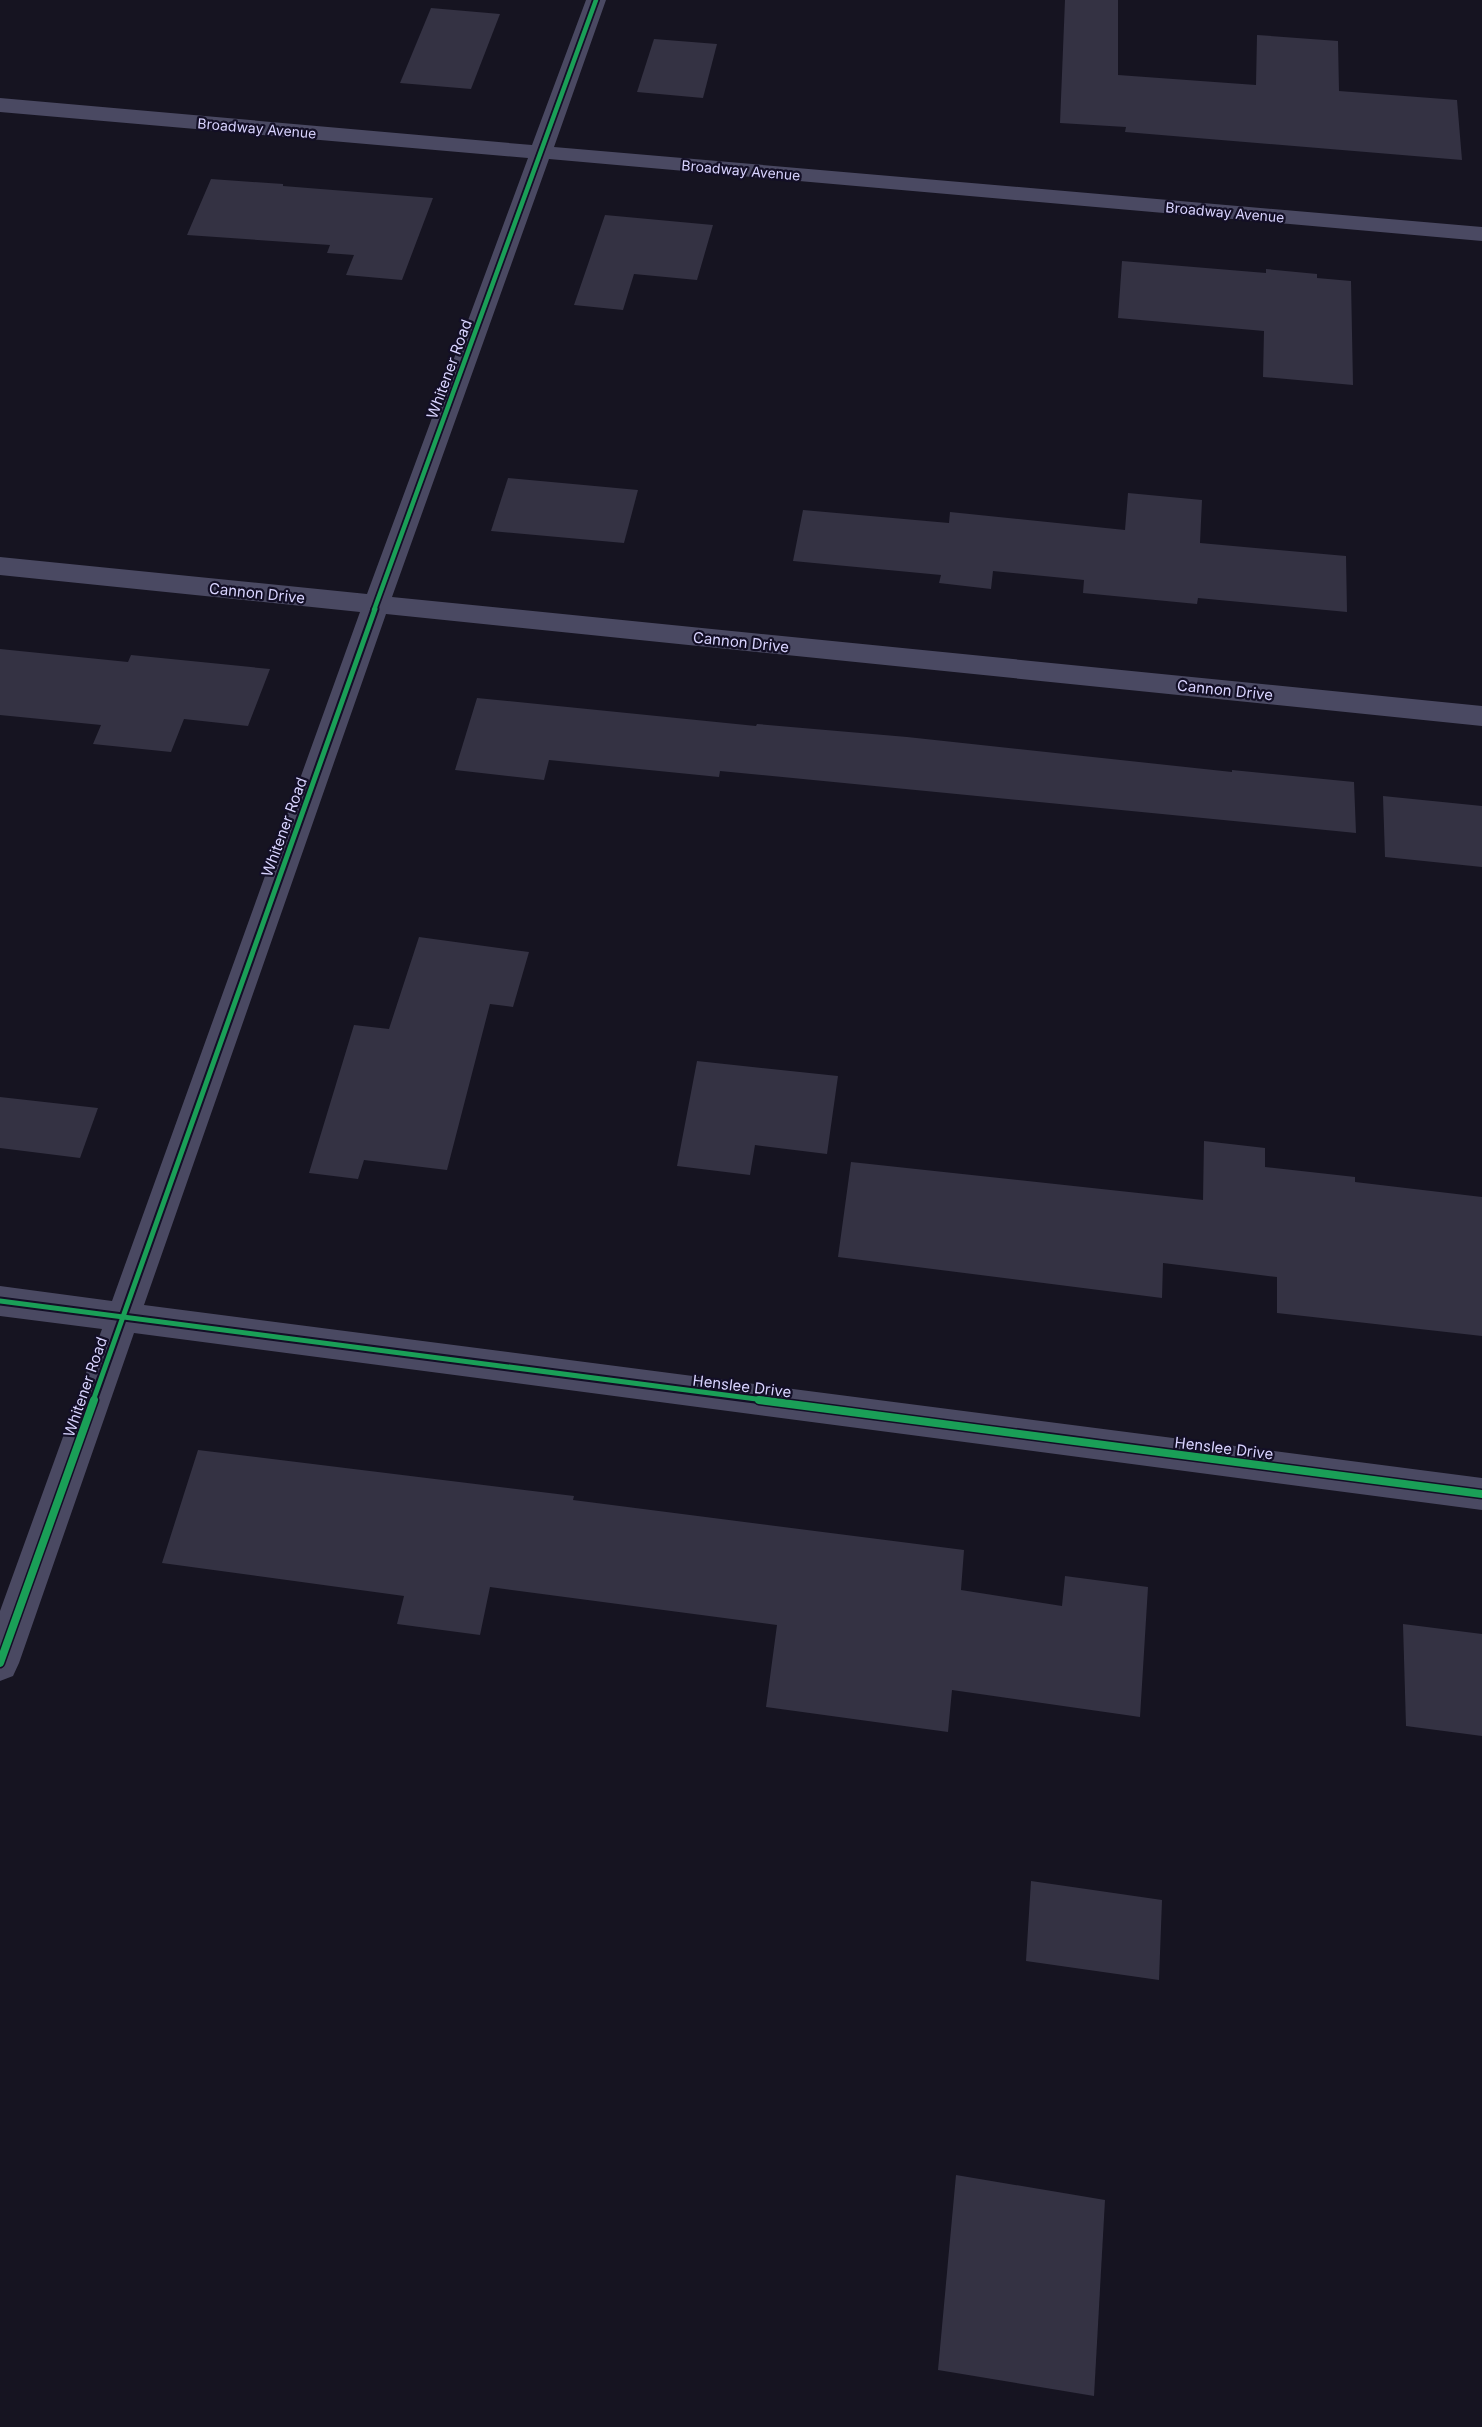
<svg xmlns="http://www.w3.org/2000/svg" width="1482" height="2427" font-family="Inter,sans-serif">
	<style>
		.building { fill: #343243 }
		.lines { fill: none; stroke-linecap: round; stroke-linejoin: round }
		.street { fill: #4a4962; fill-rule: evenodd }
		.cycleway-far2-casing { stroke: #130f26; stroke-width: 8 }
		.cycleway-far1-casing { stroke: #130f26; stroke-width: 9 }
		.cycleway-casing { stroke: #130f26; stroke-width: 11 }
		.cycleway-far2 { stroke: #1a9f57; stroke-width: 4.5 }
		.cycleway-far1 { stroke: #1a9f57; stroke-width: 5 }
		.cycleway { stroke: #1a9f57; stroke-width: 8 }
		.labels { text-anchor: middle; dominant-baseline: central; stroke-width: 4.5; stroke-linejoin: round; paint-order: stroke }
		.far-street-label { font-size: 14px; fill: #d9d4ff; stroke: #130f26 }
		.street-label { font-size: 15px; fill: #d9d4ff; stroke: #130f26 }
	</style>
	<rect width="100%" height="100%" fill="#161421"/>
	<g class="building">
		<path d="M 1065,0 L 1118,0 L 1118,75 L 1256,85 L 1257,35 L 1338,41 L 1339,91 L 1457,100 L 1462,160 L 1125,132 L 1126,127 L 1060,123 Z"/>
		<path d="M 431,8 L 500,14 L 471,89 L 400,83 Z"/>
		<path d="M 654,39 L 717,44 L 703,98 L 637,92 Z"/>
		<path d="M 211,179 L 283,184 L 283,186 L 433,198 L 402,280 L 346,275 L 354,255 L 327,253 L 330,245 L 187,235 Z"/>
		<path d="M 605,215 L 713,225 L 697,280 L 634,274 L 623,310 L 574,305 Z"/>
		<path d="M 1122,261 L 1266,273 L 1266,269 L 1317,274 L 1317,278 L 1351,281 L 1353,385 L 1263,377 L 1264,331 L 1118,318 Z"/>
		<path d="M 508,478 L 638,490 L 624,543 L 491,531 Z"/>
		<path d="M 1128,493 L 1202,500 L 1200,543 L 1346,556 L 1347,612 L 1198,598 L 1197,604 L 1083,593 L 1084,580 L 993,571 L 991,589 L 939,583 L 941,575 L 793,561 L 803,510 L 949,523 L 950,512 L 1125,530 Z"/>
		<path d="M 0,649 L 128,662 L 131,655 L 270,669 L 248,726 L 184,719 L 171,752 L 93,744 L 101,725 L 0,715 Z"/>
		<path d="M 477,698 L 756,726 L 757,724 L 907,737 L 1232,772 L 1232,770 L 1354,782 L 1356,833 L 720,771 L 719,777 L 549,760 L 544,780 L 455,770 Z"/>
		<path d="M 1383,796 L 1482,806 L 1482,867 L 1385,857 Z"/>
		<path d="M 419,937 L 529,952 L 513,1007 L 490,1004 L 447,1170 L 364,1160 L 358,1179 L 309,1173 L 354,1025 L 389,1029 Z"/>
		<path d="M 697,1061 L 838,1076 L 827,1154 L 755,1145 L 750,1175 L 677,1166 Z"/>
		<path d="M 0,1097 L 98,1108 L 80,1158 L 0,1148 Z"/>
		<path d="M 1204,1141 L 1265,1148 L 1265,1167 L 1355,1177 L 1355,1182 L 1482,1197 L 1482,1336 L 1277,1313 L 1277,1277 L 1163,1263 L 1162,1298 L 838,1257 L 851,1162 L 1203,1200 Z"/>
		<path d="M 198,1450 L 574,1496 L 573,1500 L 964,1550 L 961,1590 L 1062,1606 L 1065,1576 L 1148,1587 L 1140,1717 L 952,1690 L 948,1732 L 766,1707 L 777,1625 L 490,1587 L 480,1635 L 397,1624 L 404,1596 L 162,1563 Z"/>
		<path d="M 1403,1624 L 1482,1634 L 1482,1736 L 1406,1726 Z"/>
		<path d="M 1031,1881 L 1162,1900 L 1159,1980 L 1026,1961 Z"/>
		<path d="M 956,2175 L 1105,2200 L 1094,2396 L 938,2370 Z"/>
	</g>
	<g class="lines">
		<path class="street" d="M 586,0 L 606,0 L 554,147 L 1482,227 L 1482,241 L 549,159 L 392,597 L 1482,706 L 1482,726 L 386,614 L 144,1305 L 1482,1478 L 1482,1510 L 134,1333 L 19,1663 L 13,1676 L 0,1681 L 0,1611 L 102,1329 L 0,1316 L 0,1286 L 112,1301 L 360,612 L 0,575 L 0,557 L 367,594 L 528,158 L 0,112 L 0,98 L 532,145 Z"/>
		<g class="cycleway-far2-casing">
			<path id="cycleway-far2" d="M 374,610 L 596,0"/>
		</g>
		<g class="cycleway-far1-casing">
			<g id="cycleway-far1">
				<path d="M 0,1301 L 771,1401"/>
				<path d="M 93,1401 L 375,609"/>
			</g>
		</g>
		<g class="cycleway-casing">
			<g id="cycleway">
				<path d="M 759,1400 L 1482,1494"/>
				<path d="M 0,1663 L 94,1400"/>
			</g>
		</g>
		<use href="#cycleway-far2" class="cycleway-far2"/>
		<use href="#cycleway-far1" class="cycleway-far1"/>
		<use href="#cycleway" class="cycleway"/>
	</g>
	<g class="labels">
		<g class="far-street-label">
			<text transform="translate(257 128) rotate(5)">Broadway Avenue</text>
			<text transform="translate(741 170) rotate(5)">Broadway Avenue</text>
			<text transform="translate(1225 212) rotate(5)">Broadway Avenue</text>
		</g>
		<g class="street-label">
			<text transform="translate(449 369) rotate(-70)">Whitener Road</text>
			<text transform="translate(257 593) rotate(6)">Cannon Drive</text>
			<text transform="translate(741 642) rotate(6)">Cannon Drive</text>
			<text transform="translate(1225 690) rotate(6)">Cannon Drive</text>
			<text transform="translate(284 827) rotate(-70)">Whitener Road</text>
			<text transform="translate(742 1386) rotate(7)">Henslee Drive</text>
			<text transform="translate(85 1387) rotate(-71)">Whitener Road</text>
			<text transform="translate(1224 1448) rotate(7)">Henslee Drive</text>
		</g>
	</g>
</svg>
